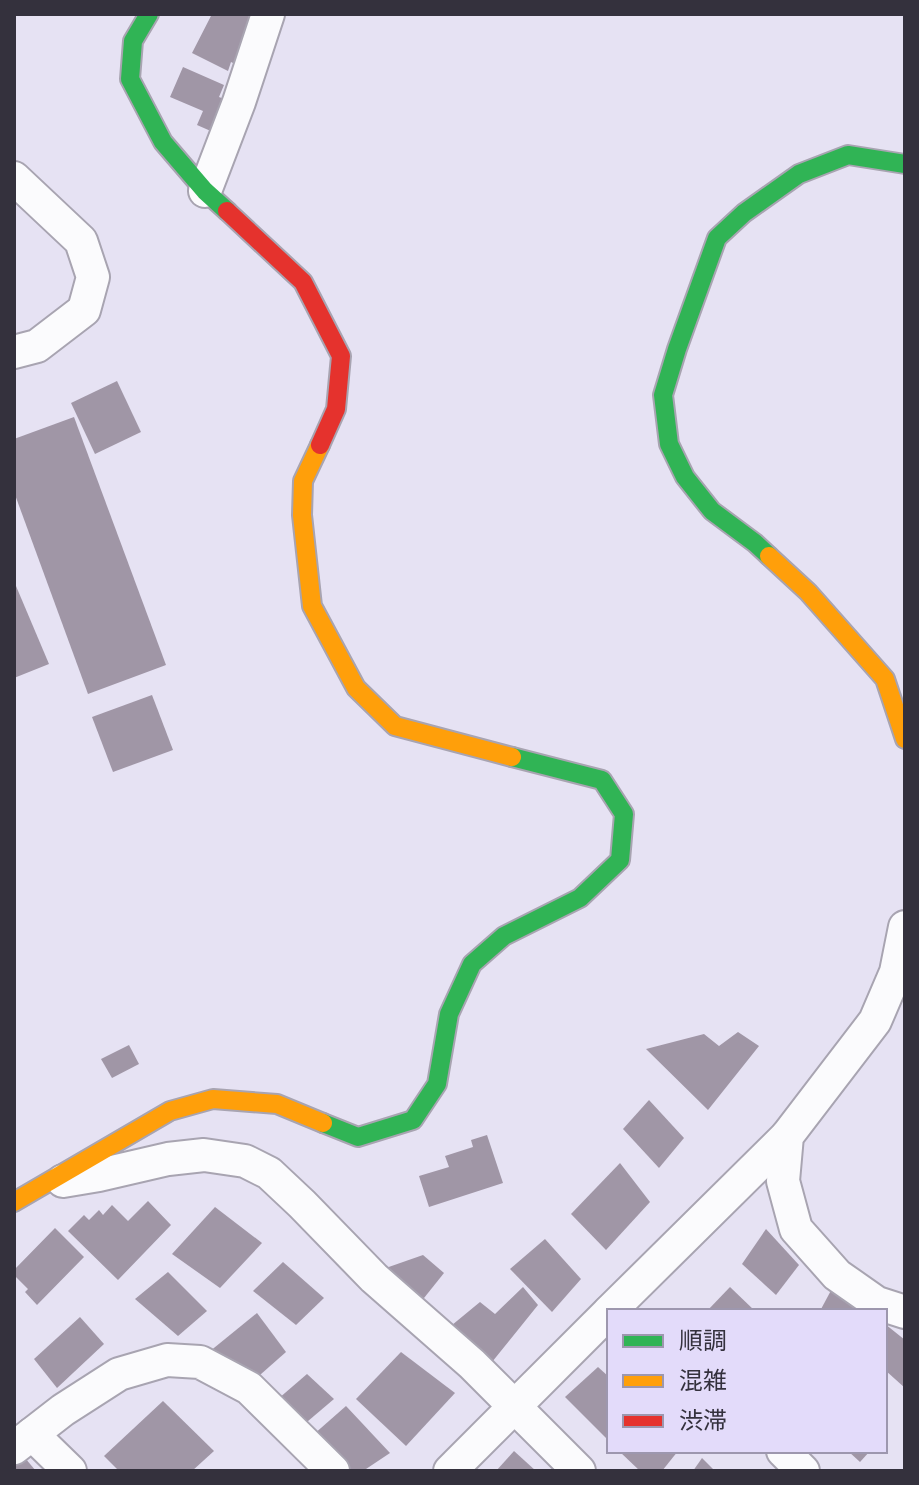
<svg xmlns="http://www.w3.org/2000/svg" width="919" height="1485" font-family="'Archivo Narrow','Noto Sans JP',sans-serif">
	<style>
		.building { fill: #a096a6 }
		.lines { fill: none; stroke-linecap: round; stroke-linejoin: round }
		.street-casing { stroke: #a8a4b1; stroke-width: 36 }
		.fast-casing { stroke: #a8a4b1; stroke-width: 22 }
		.slow-casing { stroke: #a8a4b1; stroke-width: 22 }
		.jam-casing { stroke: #a8a4b1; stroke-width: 22 }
		.street { stroke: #fbfbfd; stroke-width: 32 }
		.fast { stroke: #30b455; stroke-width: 18 }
		.slow { stroke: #ff9f0a; stroke-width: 18 }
		.jam { stroke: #e5322d; stroke-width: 18 }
	</style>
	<rect width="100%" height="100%" fill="#e6e2f3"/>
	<g class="building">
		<path d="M 212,14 L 255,14 L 239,66 L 231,62 L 228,71 L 192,53 Z"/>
		<path d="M 183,67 L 224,85 L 219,97 L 227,100 L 213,132 L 197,125 L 203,111 L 170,97 Z"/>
		<path d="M 117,381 L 141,432 L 95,454 L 71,403 Z"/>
		<path d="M 74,417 L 166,665 L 88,694 L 14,492 L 14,439 Z"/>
		<path d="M 16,586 L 49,664 L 14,678 L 14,587 Z"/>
		<path d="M 152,695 L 173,750 L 113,772 L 92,717 Z"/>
		<path d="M 738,1032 L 759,1046 L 708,1110 L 646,1049 L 704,1034 L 719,1046 Z"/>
		<path d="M 129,1045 L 139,1064 L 112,1078 L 101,1059 Z"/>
		<path d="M 649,1100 L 684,1138 L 659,1168 L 623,1129 Z"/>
		<path d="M 487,1135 L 503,1183 L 429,1207 L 419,1176 L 449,1167 L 445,1156 L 473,1147 L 471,1140 Z"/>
		<path d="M 620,1163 L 650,1202 L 606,1250 L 571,1214 Z"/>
		<path d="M 148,1201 L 171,1225 L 118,1280 L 68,1231 L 84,1215 L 89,1220 L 99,1210 L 103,1215 L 112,1205 L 128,1221 Z"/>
		<path d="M 215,1207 L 262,1243 L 220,1288 L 172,1254 Z"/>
		<path d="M 55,1228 L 84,1257 L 37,1305 L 25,1292 L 28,1289 L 14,1275 L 14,1270 Z"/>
		<path d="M 766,1229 L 799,1265 L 776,1295 L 742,1264 Z"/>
		<path d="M 545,1239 L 581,1279 L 552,1312 L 510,1269 Z"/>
		<path d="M 423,1255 L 444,1273 L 420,1303 L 383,1269 Z"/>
		<path d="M 283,1262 L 324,1298 L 296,1325 L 253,1291 Z"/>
		<path d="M 168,1272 L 207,1311 L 178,1336 L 135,1299 Z"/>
		<path d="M 835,1283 L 869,1311 L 820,1311 Z"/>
		<path d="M 523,1287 L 538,1305 L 488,1367 L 446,1330 L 480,1302 L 495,1314 Z"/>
		<path d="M 730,1287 L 755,1311 L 707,1311 Z"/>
		<path d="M 257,1313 L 286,1352 L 251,1383 L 209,1352 Z"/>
		<path d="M 80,1317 L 104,1344 L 57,1388 L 34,1359 Z"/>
		<path d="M 885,1324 L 905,1340 L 905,1388 L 885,1370 Z"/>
		<path d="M 401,1352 L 455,1393 L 406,1446 L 356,1399 Z"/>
		<path d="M 598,1367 L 609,1377 L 609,1441 L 565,1397 Z"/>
		<path d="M 307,1374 L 334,1399 L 301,1427 L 278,1399 Z"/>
		<path d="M 163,1401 L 214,1451 L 192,1471 L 119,1471 L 104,1456 Z"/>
		<path d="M 346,1406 L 390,1453 L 363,1471 L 348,1471 L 313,1435 Z"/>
		<path d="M 514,1451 L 536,1471 L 496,1471 Z"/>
		<path d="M 619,1451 L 678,1451 L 662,1471 L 640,1471 Z"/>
		<path d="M 848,1451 L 870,1451 L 860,1462 Z"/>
		<path d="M 25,1458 L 36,1471 L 14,1471 L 14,1466 Z"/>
		<path d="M 702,1458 L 715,1471 L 693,1471 Z"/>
	</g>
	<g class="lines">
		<g class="street-casing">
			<g id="street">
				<path d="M 14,178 L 81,241 L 93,277 L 84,310 L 37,346 L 14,352"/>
				<path d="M 205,191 L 239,102 L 268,14"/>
				<path d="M 905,927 L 896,972 L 875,1021 L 787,1136 L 783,1181 L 796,1229 L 837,1275 L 877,1303 L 905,1312"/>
				<path d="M 63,1181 L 99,1175 L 168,1159 L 204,1155 L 245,1161 L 269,1173 L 302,1204 L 374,1278 L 472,1364 L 579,1471"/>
				<path d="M 610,1311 L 787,1136"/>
				<path d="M 32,1434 L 70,1471"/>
				<path d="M 14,1448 L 63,1410 L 119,1374 L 167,1360 L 200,1362 L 249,1388 L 333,1471"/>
				<path d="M 783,1451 L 803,1471"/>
				<path d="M 450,1471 L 609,1312"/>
			</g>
		</g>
		<g class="fast-casing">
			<g id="fast">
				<path d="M 149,14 L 133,41 L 130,79 L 163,142 L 205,191 L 227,211"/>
				<path d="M 769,556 L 755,543 L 712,511 L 685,477 L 669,444 L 663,395 L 677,349 L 717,238 L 744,213 L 799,174 L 848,155 L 905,164"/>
				<path d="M 323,1123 L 358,1137 L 413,1120 L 437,1084 L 449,1014 L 472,964 L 504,936 L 580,898 L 620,860 L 624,814 L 602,780 L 512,757"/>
			</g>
		</g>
		<g class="slow-casing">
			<g id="slow">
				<path d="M 320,445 L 303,481 L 302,515 L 312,606 L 356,688 L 395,726 L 512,757"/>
				<path d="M 769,556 L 808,592 L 885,679 L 905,739"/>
				<path d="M 14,1202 L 170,1111 L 213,1099 L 277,1104 L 323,1123"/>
			</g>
		</g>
		<g class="jam-casing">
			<path id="jam" d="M 227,211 L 303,282 L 341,356 L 336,409 L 320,445"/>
		</g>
		<use href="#street" class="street"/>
		<use href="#fast" class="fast"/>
		<use href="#slow" class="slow"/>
		<use href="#jam" class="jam"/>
	</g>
	<rect width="919" height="1485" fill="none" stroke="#34313d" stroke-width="32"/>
	<rect x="607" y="1309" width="280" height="144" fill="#e3dbfa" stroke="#9d97ae" stroke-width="2"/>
	<rect x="623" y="1335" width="40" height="12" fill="#30b455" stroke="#9d97ae" stroke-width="2"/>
	<text x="679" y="1349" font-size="24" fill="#34313d">順調</text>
	<rect x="623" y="1375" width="40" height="12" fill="#ff9f0a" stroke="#9d97ae" stroke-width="2"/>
	<text x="679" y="1389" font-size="24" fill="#34313d">混雑</text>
	<rect x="623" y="1415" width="40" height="12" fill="#e5322d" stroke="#9d97ae" stroke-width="2"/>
	<text x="679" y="1429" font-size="24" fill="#34313d">渋滞</text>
</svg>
